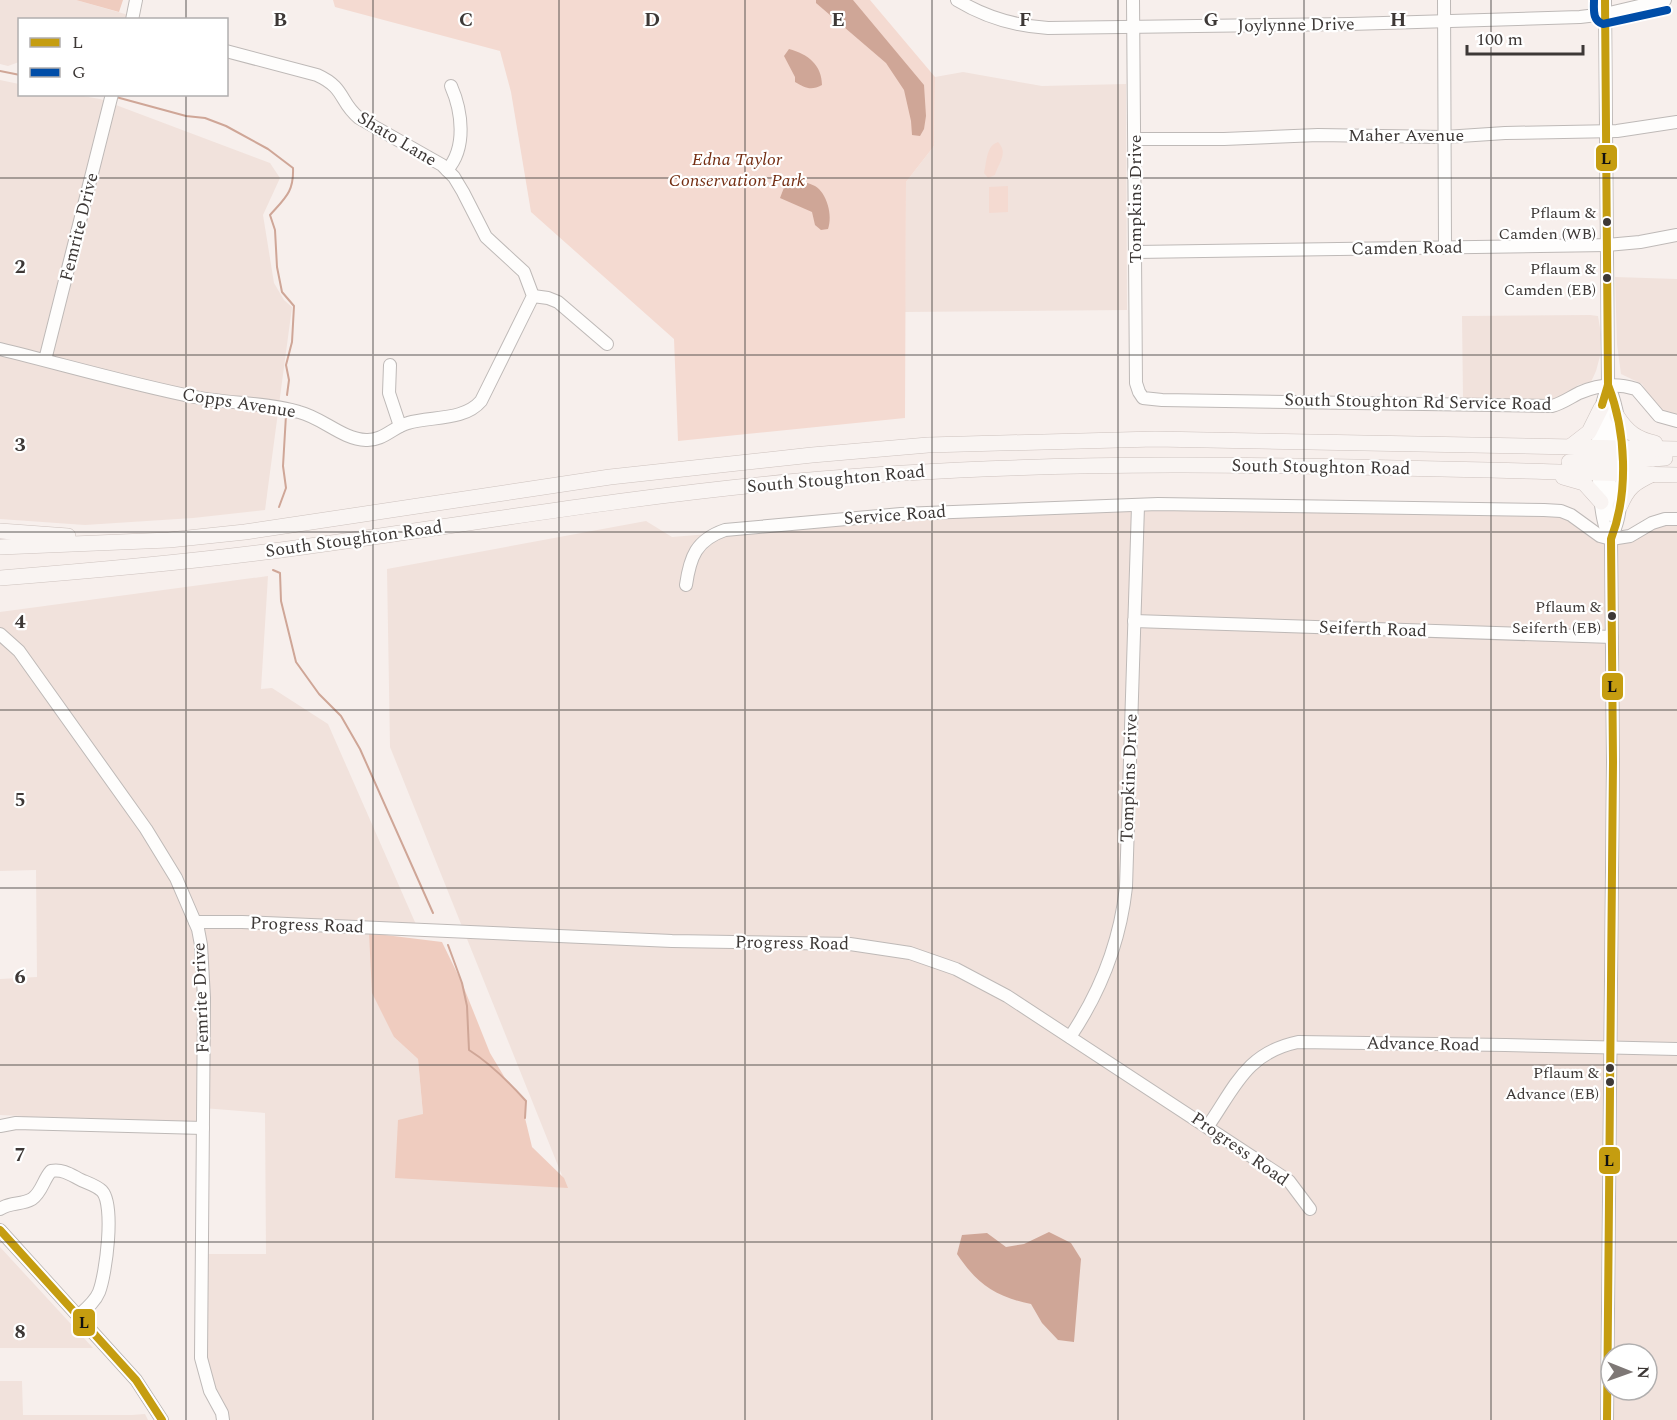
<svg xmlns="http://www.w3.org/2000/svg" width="1677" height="1420" font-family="Spectral,serif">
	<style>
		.built { fill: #f1e2dc; fill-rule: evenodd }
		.green { fill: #f4dad1 }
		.forest { fill: #efccbf }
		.water { fill: #cfa697 }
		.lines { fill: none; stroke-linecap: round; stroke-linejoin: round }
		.stream { stroke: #cfa697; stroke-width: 2 }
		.minor-casing { stroke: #beb9b7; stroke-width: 14 }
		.major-casing { stroke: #cdc2be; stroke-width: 16 }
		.minor { stroke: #fefdfc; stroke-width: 12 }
		.major { stroke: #f9f4f2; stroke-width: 15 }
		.bus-1-casing { stroke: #fff; stroke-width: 12 }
		.bus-2-casing { stroke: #fff; stroke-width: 12 }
		.bus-1 { stroke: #c59d10; stroke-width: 8 }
		.bus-2 { stroke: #004da8; stroke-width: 8 }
		.grid { fill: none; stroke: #3d3836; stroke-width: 1.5; stroke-opacity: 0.55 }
		.bus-dot { fill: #3d3836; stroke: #fff; stroke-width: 2 }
		.labels { text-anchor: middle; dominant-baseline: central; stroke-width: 4.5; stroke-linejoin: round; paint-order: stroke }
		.bus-label { font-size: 16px; fill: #3d3836; stroke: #fff; text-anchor: end }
		.street-label { font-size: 18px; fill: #3d3836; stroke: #fff }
		.park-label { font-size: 18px; font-style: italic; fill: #742e13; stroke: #fff }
		.grid-label { font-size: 20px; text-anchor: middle; font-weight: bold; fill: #3d3836; stroke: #fff; stroke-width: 4.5; stroke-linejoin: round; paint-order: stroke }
		.line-badge { stroke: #fff; stroke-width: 2 }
		.pale-badge-label { font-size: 16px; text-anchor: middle; font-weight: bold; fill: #111 }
	</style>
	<rect width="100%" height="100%" fill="#f7efec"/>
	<g class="built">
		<path d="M 0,0 L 76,0 L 132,16 L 132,20 L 20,20 L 19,62 L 8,66 L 0,64 Z"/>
		<path d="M 963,72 L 1042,86 L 1126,84 L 1127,310 L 905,312 L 906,182 L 934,146 L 935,77 Z"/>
		<path d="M 0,80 L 19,84 L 20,94 L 77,95 L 100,99 L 270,163 L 280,178 L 263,215 L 274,283 L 284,300 L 292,307 L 265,510 L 193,518 L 85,525 L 0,519 Z"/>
		<path d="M 1615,277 L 1677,279 L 1677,415 L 1664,413 L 1652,400 L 1642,384 L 1621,374 L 1617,344 Z"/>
		<path d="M 1590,315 L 1598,316 L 1601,334 L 1600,356 L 1596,371 L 1591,382 L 1578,385 L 1565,396 L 1555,400 L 1463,398 L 1462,316 Z"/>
		<path d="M 1028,508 L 1553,510 L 1603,537 L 1677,519 L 1677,1420 L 223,1420 L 203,1366 L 202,1254 L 266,1254 L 265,1113 L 203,1108 L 203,1128 L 23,1123 L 22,1116 L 0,1115 L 0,979 L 37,977 L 36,870 L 0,871 L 0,612 L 268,576 L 261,689 L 272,688 L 328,724 L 418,929 L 369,927 L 394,1037 L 418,1059 L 423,1114 L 567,1188 L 390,747 L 387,569 L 646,521 L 672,537 ZM 1611,1354 L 1647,1354 L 1647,1390 L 1611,1390 Z"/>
		<path d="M 0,1247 L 93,1348 L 0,1348 Z"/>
		<path d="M 0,1381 L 22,1381 L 23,1415 L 132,1415 L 145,1414 L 148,1420 L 0,1420 Z"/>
	</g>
	<g class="green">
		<path d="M 333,0 L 870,0 L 935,77 L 934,146 L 906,182 L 905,418 L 678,441 L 674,339 L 531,212 L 511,92 L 500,51 L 335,7 Z"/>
		<path d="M 998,142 C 1009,153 998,164 995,175 L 988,178 L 984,173 C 987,161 986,146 998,142 Z"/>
		<path d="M 1008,186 L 1008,212 L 989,213 L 989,187 Z"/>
	</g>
	<g class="forest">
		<path d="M 76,0 L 123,0 L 119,12 Z"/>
		<path d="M 369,933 L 442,942 L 462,983 L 490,1053 L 505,1078 L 526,1101 L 525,1118 L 532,1147 L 564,1178 L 568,1188 L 395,1178 L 398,1120 L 423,1114 L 418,1059 L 394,1037 L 372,993 Z"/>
	</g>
	<g class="water">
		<path d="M 816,0 L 853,0 L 924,85 L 926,116 L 924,129 L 920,136 L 912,135 L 911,121 L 904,90 L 886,63 L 816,3 Z"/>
		<path d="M 789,49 C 808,54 822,65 822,85 C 811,91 805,88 795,82 L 795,77 L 784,56 Z"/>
		<path d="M 796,179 C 802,181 809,183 815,186 C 827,193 833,216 828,229 L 821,230 L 815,225 L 812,212 L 780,198 L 785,185 Z"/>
		<path d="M 1049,1232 L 1071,1243 L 1081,1259 L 1074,1342 L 1058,1340 L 1042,1323 L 1031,1304 C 996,1297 977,1284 957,1254 L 962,1235 L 987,1233 L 1006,1247 L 1024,1244 Z"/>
	</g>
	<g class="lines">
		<g class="stream">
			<path d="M 0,71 L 20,75"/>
			<path d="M 116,97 L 186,116 L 205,118 L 226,126 L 268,149 L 293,168 C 294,192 285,198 270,215 L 275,230 L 277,267 L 282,292 L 294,306 L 292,342 L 286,365 L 289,380 L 287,395"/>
			<path d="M 279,507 L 286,488 L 283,466 L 286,415"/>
			<path d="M 273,570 L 280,573 L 281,601 L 296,662 L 319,694 L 341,716 L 360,749 L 433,913"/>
			<path d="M 448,945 L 462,983 L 467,1006 L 469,1050 C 491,1064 508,1081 526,1101 L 525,1118"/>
		</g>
		<g class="minor-casing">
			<g id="minor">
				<path d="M 957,0 C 985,17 1015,26 1048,28 L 1350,24 L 1580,17 L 1605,14 L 1665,0"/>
				<path d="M 1133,0 L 1136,383 L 1139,392 L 1143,398 L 1162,400 L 1552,406 C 1563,403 1569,398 1579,393 C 1597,385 1617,383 1636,389 L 1659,416 L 1677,421"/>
				<path d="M 1444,0 L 1445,247"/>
				<path d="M 1605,0 L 1608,385 C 1604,396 1601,408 1599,421 C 1597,443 1597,524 1611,539"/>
				<path d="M 132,20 L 136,0"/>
				<path d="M 1135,139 L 1224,139 L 1318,135 L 1445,137 L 1505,133 L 1617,131 L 1677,122"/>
				<path d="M 447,170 C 467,148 462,111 451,86"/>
				<path d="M 1136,252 L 1607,245 L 1640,242 L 1677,235"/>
				<path d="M 533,296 L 548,298 L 558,302 L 607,344"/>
				<path d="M 0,349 C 65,365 130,384 195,397 C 229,404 266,402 299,412 C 323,418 342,439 366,440 C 383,441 393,427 408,423 C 431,416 464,421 481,401 L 533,296 L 524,272 L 486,237 L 463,192 L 454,177 L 442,165 L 359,118 C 339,102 346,88 317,75 L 226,51"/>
				<path d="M 45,360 L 112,94"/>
				<path d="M 390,365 L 389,393 L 400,426"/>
				<path d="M 1605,409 L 1612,454"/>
				<path d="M 1606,465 L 1610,483 L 1613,516"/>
				<path d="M 686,585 C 690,557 696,540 725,530 L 901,514 L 1158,504 L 1544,510 L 1561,511 L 1571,515 L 1600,536 L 1611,539 L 1630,536 L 1652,523 L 1665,519 L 1677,519"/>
				<path d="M 1134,621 L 1612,637"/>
				<path d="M 0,634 L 19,651 L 146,829 L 176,878 L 198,929 L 201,945 L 204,998 L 201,1358 L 210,1391 L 222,1413 L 223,1420"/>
				<path d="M 195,922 L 242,922 L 672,941 L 850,944 L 910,953 L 956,969 L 1007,996 L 1289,1181 L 1310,1209"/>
				<path d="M 1070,1037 C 1101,991 1120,942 1126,887 L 1138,506"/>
				<path d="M 0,1126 L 16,1123 L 203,1128"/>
				<path d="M 1208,1126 C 1235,1087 1246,1053 1298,1042 L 1505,1045 L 1677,1049"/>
				<path d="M 0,1209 C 10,1202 22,1205 32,1199 C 42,1192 43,1180 51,1171 C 64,1169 71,1175 81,1180 C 88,1183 97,1186 102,1191 C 115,1205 106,1274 99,1292 C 95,1302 86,1309 78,1316"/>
				<path d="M 0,1230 L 136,1380 L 162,1420"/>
				<path d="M 1607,1420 L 1613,762 L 1611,539 C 1614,531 1618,522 1619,513 C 1625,479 1623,415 1608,385"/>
			</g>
		</g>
		<g class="major-casing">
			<g id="major">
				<path d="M 1617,416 C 1627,432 1637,439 1655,443"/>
				<path d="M 1571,446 L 1589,432 L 1601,408"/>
				<path d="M 1569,462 L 1593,460 L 1617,449"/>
				<path d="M 1604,469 L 1626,461 L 1665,458"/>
				<path d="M 1563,477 L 1584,483 L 1601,502"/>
				<path d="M 1620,506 C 1628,487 1634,483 1653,474"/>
				<path d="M 0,531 L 68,536"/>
				<path d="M 0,547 L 169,540 L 245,532 L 610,477 L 812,455 L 928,445 L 1155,439 L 1677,449"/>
				<path d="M 0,578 C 101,570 202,561 303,547 C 468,524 632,496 798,481 C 1090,454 1384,468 1677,475"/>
			</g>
		</g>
		<use href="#minor" class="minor"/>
		<use href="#major" class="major"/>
		<g class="bus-1-casing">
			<g id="bus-1">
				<path d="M 1602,405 L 1608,385 L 1605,0"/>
				<path d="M 0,1230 L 136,1380 L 162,1420"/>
				<path d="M 1607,1420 L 1613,762 L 1611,539 C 1629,492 1626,431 1608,385"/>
			</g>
		</g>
		<g class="bus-2-casing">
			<path id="bus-2" d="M 1594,0 C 1594,10 1592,20 1603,24 L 1667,10"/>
		</g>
		<use href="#bus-1" class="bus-1"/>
		<use href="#bus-2" class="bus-2"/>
	</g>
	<path class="grid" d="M 186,0 L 186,20M 373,0 L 373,1420M 559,0 L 559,1420M 745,0 L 745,1420M 932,0 L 932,1420M 1118,0 L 1118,1420M 1304,0 L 1304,1420M 1491,0 L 1491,1420M 186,94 L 186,1420M 0,178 L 1677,178M 0,355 L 1677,355M 0,532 L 1677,532M 0,710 L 1677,710M 0,888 L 1677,888M 0,1065 L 1677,1065M 0,1242 L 1677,1242"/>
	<g class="bus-dot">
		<circle cx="1607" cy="222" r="5"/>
		<circle cx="1607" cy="278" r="5"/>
		<circle cx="1612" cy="616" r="5"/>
		<circle cx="1610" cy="1068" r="5"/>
		<circle cx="1610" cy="1082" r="5"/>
	</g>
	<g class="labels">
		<g class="bus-label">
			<text x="1596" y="213">Pflaum &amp;<tspan x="1596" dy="21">Camden (WB)</tspan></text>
			<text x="1596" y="269">Pflaum &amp;<tspan x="1596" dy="21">Camden (EB)</tspan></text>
			<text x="1601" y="607">Pflaum &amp;<tspan x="1601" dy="21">Seiferth (EB)</tspan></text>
			<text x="1599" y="1073">Pflaum &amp;<tspan x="1599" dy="21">Advance (EB)</tspan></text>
		</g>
		<g class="street-label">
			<text transform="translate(1296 25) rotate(-1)">Joylynne Drive</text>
			<text x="1406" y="135">Maher Avenue</text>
			<text transform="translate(397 139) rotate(31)">Shato Lane</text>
			<text transform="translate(1135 199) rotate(-90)">Tompkins Drive</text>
			<text transform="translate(79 227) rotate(-76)">Femrite Drive</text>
			<text transform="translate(1407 248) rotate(-1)">Camden Road</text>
			<text transform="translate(1418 402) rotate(1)">South Stoughton Rd Service Road</text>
			<text transform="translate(239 403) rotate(9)">Copps Avenue</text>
			<text transform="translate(1321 467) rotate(1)">South Stoughton Road</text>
			<text transform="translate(836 479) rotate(-5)">South Stoughton Road</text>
			<text transform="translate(895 515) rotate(-4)">Service Road</text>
			<text transform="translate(354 539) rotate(-8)">South Stoughton Road</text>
			<text transform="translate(1373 629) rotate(2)">Seiferth Road</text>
			<text transform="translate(1129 778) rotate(-88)">Tompkins Drive</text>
			<text transform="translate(307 925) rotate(2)">Progress Road</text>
			<text transform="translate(792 943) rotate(1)">Progress Road</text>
			<text transform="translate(201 998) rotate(-92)">Femrite Drive</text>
			<text transform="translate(1423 1044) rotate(1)">Advance Road</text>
			<text transform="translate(1240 1149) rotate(35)">Progress Road</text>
		</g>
		<g class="park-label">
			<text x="737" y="159">Edna Taylor<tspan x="737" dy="21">Conservation Park</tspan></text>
		</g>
	</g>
	<g class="grid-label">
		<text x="280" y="26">B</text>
		<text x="466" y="26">C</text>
		<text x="652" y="26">D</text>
		<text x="838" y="26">E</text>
		<text x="1025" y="26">F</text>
		<text x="1211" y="26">G</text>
		<text x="1398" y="26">H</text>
		<text x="20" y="273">2</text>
		<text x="20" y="451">3</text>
		<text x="20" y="628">4</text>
		<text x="20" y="806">5</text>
		<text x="20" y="983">6</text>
		<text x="20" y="1161">7</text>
		<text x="20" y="1338">8</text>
	</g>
	<g class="line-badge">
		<rect x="1595" y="144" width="23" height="28" rx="6" fill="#c59d10"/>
		<rect x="1601" y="672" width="23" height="29" rx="6" fill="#c59d10"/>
		<rect x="1598" y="1146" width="23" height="29" rx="6" fill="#c59d10"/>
		<rect x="72" y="1308" width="24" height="29" rx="6" fill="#c59d10"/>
	</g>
	<g class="pale-badge-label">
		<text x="1606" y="164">L</text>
		<text x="1612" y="692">L</text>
		<text x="1609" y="1166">L</text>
		<text x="84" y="1328">L</text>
	</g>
	<rect x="18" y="18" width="210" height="78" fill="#ffffff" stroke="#b1afaf" stroke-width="1.5"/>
	<rect x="30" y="38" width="30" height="9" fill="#c59d10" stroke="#b1afaf" stroke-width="1.5"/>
	<text x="72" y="48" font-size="18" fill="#3d3836">L</text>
	<rect x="30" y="68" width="30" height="9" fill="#004da8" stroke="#b1afaf" stroke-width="1.5"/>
	<text x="72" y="78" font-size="18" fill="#3d3836">G</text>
	<g transform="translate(1629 1372) rotate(91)"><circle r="28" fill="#ffffff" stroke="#b1afaf" stroke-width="1.5"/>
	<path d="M0-4.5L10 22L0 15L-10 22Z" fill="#7e7876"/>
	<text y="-9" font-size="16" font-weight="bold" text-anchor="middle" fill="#3d3836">N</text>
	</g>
	<path d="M1467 45v9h116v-9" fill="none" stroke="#3d3836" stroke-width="3"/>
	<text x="1476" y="45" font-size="18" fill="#3d3836" stroke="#ffffff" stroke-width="4.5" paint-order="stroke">100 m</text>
</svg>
